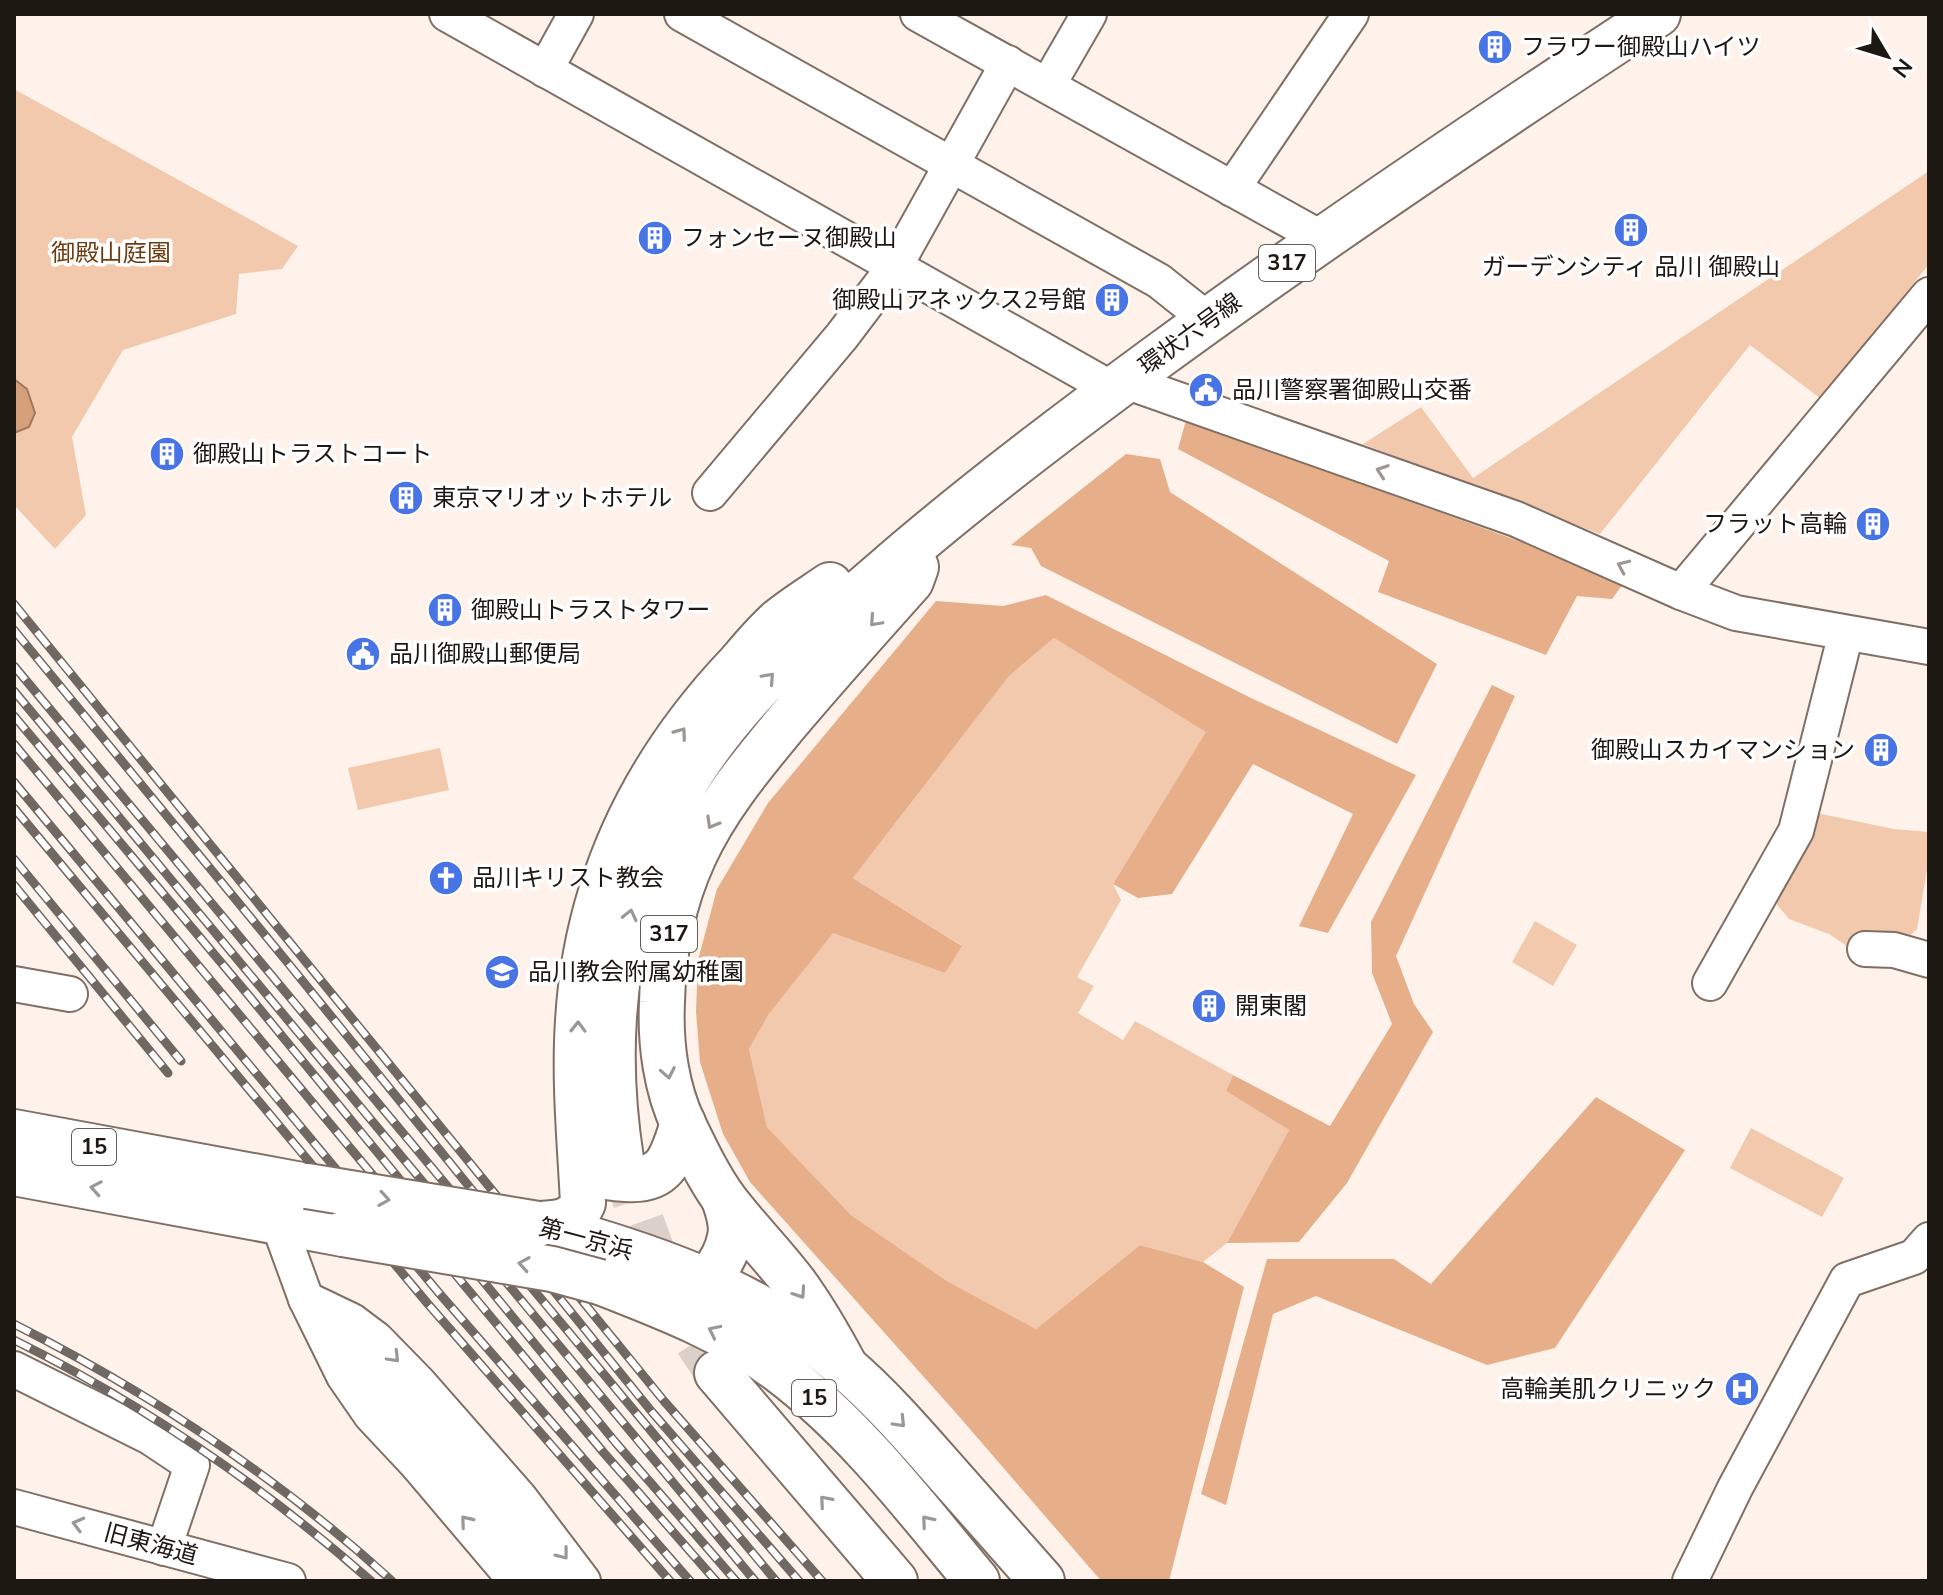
<svg xmlns="http://www.w3.org/2000/svg" width="1943" height="1595" font-family="'Nunito Sans','Noto Sans JP',sans-serif">
	<style>
		.green { fill: #f2c9ac }
		.forest { fill: #e6af8a }
		.water { fill: #d6a07b; stroke: #9f775c; stroke-width: 2 }
		.lines { fill: none; stroke-linecap: round; stroke-linejoin: round }
		.major-tunnel { stroke: #dcd1ca; stroke-width: 44; stroke-dasharray: 44 22; stroke-linecap: butt }
		.minor-casing { stroke: #806f64; stroke-width: 38 }
		.major-casing { stroke: #806f64; stroke-width: 48 }
		.highway-casing { stroke: #806f64; stroke-width: 48 }
		.minor { stroke: #fff; stroke-width: 34 }
		.major { stroke: #fff; stroke-width: 44 }
		.highway { stroke: #fff; stroke-width: 44 }
		.rail-casing { stroke: #706862; stroke-width: 9 }
		.rail { stroke: #fff; stroke-width: 6; stroke-dasharray: 18; stroke-linecap: butt }
		.highway-bridge-casing { stroke: #806f64; stroke-width: 48; stroke-linecap: butt }
		.highway-bridge { stroke: #fff; stroke-width: 44 }
		.oneway { stroke: #9a9795 }
		.labels { text-anchor: middle; dominant-baseline: central; stroke-width: 7; stroke-linejoin: round; paint-order: stroke }
		.shield { fill: #fff; stroke: #625d5a; stroke-width: 2 }
		.shield-label { font-size: 22px; font-weight: bold; fill: #1e1813 }
		.poi-label { font-size: 24px; fill: #1e1813; stroke: #fff; text-anchor: start }
		.park-label { font-size: 24px; fill: #6d3b10; stroke: #fff }
		.street-label { font-size: 24px; fill: #1e1813; stroke: #fff }
	</style>
	<rect width="100%" height="100%" fill="#fef2ea"/>
	<g class="green">
		<path d="M 14,89 L 298,246 L 282,269 L 239,274 L 236,314 L 123,350 L 72,437 L 86,515 L 55,549 L 14,505 Z"/>
		<path d="M 1929,171 L 1929,264 L 1821,399 L 1750,345 L 1600,534 L 1363,444 L 1421,407 L 1473,478 Z"/>
		<path d="M 1054,638 L 1207,732 L 1113,884 L 1121,900 L 1077,977 L 1094,986 L 1078,1013 L 1123,1040 L 1135,1021 L 1233,1075 L 1226,1091 L 1289,1130 L 1227,1243 L 1203,1262 L 1140,1245 L 1036,1329 L 947,1281 L 851,1215 L 767,1127 L 749,1049 L 769,1014 L 833,932 L 945,973 L 961,945 L 853,878 L 1009,676 Z"/>
		<path d="M 440,748 L 449,790 L 358,810 L 348,768 Z"/>
		<path d="M 1802,810 L 1894,829 L 1929,832 L 1928,864 L 1917,929 L 1894,950 L 1850,948 L 1829,934 L 1789,919 L 1764,889 Z"/>
		<path d="M 1535,921 L 1577,945 L 1553,986 L 1512,962 Z"/>
		<path d="M 1751,1128 L 1844,1178 L 1822,1217 L 1730,1168 Z"/>
	</g>
	<g class="forest">
		<path d="M 1186,420 L 1626,580 L 1612,599 L 1577,596 L 1546,655 L 1378,592 L 1389,561 L 1178,449 Z"/>
		<path d="M 1126,454 L 1160,459 L 1170,492 L 1437,664 L 1397,744 L 1041,566 L 1031,548 L 1011,545 Z"/>
		<path d="M 1046,595 L 1249,697 L 1416,775 L 1328,933 L 1299,926 L 1353,814 L 1253,764 L 1172,894 L 1138,898 L 1113,884 L 1206,732 L 1054,638 L 1009,676 L 853,878 L 962,946 L 945,973 L 833,933 L 769,1014 L 749,1049 L 767,1127 L 851,1215 L 947,1281 L 1036,1329 L 1140,1245 L 1203,1262 L 1244,1287 L 1169,1581 L 1102,1581 L 1096,1575 L 956,1413 L 750,1182 L 723,1134 L 700,1062 L 696,1012 L 698,960 L 717,889 L 768,803 L 936,601 L 1003,606 Z"/>
		<path d="M 1492,685 L 1515,696 L 1396,956 L 1414,1004 L 1433,1032 L 1347,1183 L 1299,1242 L 1227,1243 L 1289,1130 L 1226,1091 L 1233,1075 L 1330,1126 L 1392,1024 L 1372,973 L 1371,922 Z"/>
		<path d="M 1596,1097 L 1685,1150 L 1555,1348 L 1487,1365 L 1316,1296 L 1273,1314 L 1226,1505 L 1201,1494 L 1267,1259 L 1394,1259 L 1431,1284 Z"/>
	</g>
	<path class="water" d="M 14,379 L 27,389 L 35,413 L 29,427 L 14,433 Z"/>
	<g class="lines">
		<path class="major-tunnel" d="M 621,1159 C 639,1216 659,1273 687,1326 C 696,1342 707,1357 717,1373"/>
		<g class="minor-casing">
			<g id="minor">
				<path d="M 447,14 L 1112,389"/>
				<path d="M 682,14 L 1159,281 L 1208,320"/>
				<path d="M 918,14 L 1321,238"/>
				<path d="M 545,70 L 576,14"/>
				<path d="M 1048,85 L 1089,14"/>
				<path d="M 1232,189 L 1351,14"/>
				<path d="M 1125,381 L 1516,519 L 1681,592 L 1736,613 L 1929,647"/>
				<path d="M 710,493 L 842,336 L 895,266 L 1008,63"/>
				<path d="M 1681,592 L 1929,295"/>
				<path d="M 1865,949 L 1894,950 L 1929,960"/>
				<path d="M 1710,983 L 1796,831 L 1846,633"/>
				<path d="M 14,984 L 70,994"/>
				<path d="M 265,1206 L 278,1222 L 306,1299 L 344,1376 L 371,1415 L 416,1463 L 516,1581"/>
				<path d="M 306,1299 L 352,1321 L 376,1339 L 419,1383 L 520,1498 L 583,1581"/>
				<path d="M 336,1332 L 496,1512 L 548,1581"/>
				<path d="M 14,1369 L 150,1437 L 192,1465 L 164,1548"/>
				<path d="M 14,1507 L 288,1581"/>
				<path d="M 1690,1581 L 1735,1488 L 1847,1280 L 1914,1257 L 1929,1240"/>
			</g>
		</g>
		<g class="major-casing">
			<g id="major">
				<path d="M 621,1159 C 602,1038 615,918 671,808 C 724,705 817,629 903,555 C 985,485 1070,421 1156,358 C 1320,238 1488,125 1658,14"/>
				<path d="M 590,1168 C 600,1178 612,1178 626,1179 C 667,1182 672,1157 683,1123"/>
				<path d="M 538,1224 C 557,1223 574,1223 583,1203 C 580,1143 574,1081 578,1021 C 586,882 644,764 739,664 C 752,649 765,633 780,620 C 796,607 814,596 830,585"/>
				<path d="M 678,1302 C 701,1290 725,1265 730,1237 C 733,1224 728,1211 724,1199"/>
				<path d="M 845,1366 C 830,1338 814,1310 795,1284 C 773,1255 747,1229 725,1200 C 709,1178 696,1151 684,1126 C 666,1089 660,1043 662,1002 C 663,951 673,902 694,856 C 716,808 750,767 783,727 C 825,677 868,629 911,581 L 916,567"/>
				<path d="M 717,1373 L 895,1581"/>
			</g>
		</g>
		<g class="highway-casing">
			<g id="highway">
				<path d="M 14,1132 L 307,1186"/>
				<path d="M 14,1173 L 343,1234"/>
				<path d="M 538,1224 C 651,1256 753,1288 844,1366 C 878,1395 908,1429 937,1462 C 972,1502 1007,1541 1042,1581"/>
				<path d="M 600,1282 C 662,1306 727,1331 780,1371 C 857,1429 916,1508 977,1581"/>
			</g>
		</g>
		<use href="#minor" class="minor"/>
		<use href="#major" class="major"/>
		<use href="#highway" class="highway"/>
		<g class="rail-casing">
			<g id="rail">
				<path d="M 14,604 L 664,1401 L 822,1581"/>
				<path d="M 14,630 L 288,963 L 652,1412 L 799,1581"/>
				<path d="M 14,666 L 776,1581"/>
				<path d="M 14,691 L 755,1581"/>
				<path d="M 14,716 L 250,997 L 616,1443 L 736,1581"/>
				<path d="M 14,744 L 604,1453 L 716,1581"/>
				<path d="M 14,782 L 439,1293 L 690,1581"/>
				<path d="M 14,808 L 428,1304 L 670,1581"/>
				<path d="M 14,859 L 181,1061"/>
				<path d="M 14,885 L 168,1073"/>
				<path d="M 14,1324 C 150,1393 279,1478 392,1581"/>
				<path d="M 14,1340 C 143,1404 263,1486 371,1581"/>
			</g>
		</g>
		<use href="#rail" class="rail"/>
		<g class="highway-bridge-casing">
			<g id="highway-bridge">
				<path d="M 307,1186 L 538,1224"/>
				<path d="M 343,1234 L 552,1269 L 600,1282"/>
			</g>
		</g>
		<use href="#highway-bridge" class="highway-bridge"/>
	</g>
	<defs><path id="oneway-chevron" d="M-2-3.5L2.5 0L-2 3.5" fill="none" stroke-width="1.6" stroke-linecap="round" stroke-linejoin="round" transform="scale(2)"/></defs>
	<g class="oneway">
		<use href="#oneway-chevron" transform="translate(1382 471) rotate(-161)"/>
		<use href="#oneway-chevron" transform="translate(1623 566) rotate(-156)"/>
		<use href="#oneway-chevron" transform="translate(875 621) rotate(132)"/>
		<use href="#oneway-chevron" transform="translate(769 678) rotate(-48)"/>
		<use href="#oneway-chevron" transform="translate(681 733) rotate(-54)"/>
		<use href="#oneway-chevron" transform="translate(712 823) rotate(120)"/>
		<use href="#oneway-chevron" transform="translate(630 915) rotate(-77)"/>
		<use href="#oneway-chevron" transform="translate(578 1027) rotate(-89)"/>
		<use href="#oneway-chevron" transform="translate(668 1073) rotate(79)"/>
		<use href="#oneway-chevron" transform="translate(96 1188) rotate(-170)"/>
		<use href="#oneway-chevron" transform="translate(384 1199) rotate(9)"/>
		<use href="#oneway-chevron" transform="translate(524 1264) rotate(-171)"/>
		<use href="#oneway-chevron" transform="translate(800 1293) rotate(56)"/>
		<use href="#oneway-chevron" transform="translate(714 1331) rotate(-154)"/>
		<use href="#oneway-chevron" transform="translate(394 1357) rotate(46)"/>
		<use href="#oneway-chevron" transform="translate(900 1422) rotate(46)"/>
		<use href="#oneway-chevron" transform="translate(825 1501) rotate(-131)"/>
		<use href="#oneway-chevron" transform="translate(466 1521) rotate(-130)"/>
		<use href="#oneway-chevron" transform="translate(927 1521) rotate(-130)"/>
		<use href="#oneway-chevron" transform="translate(78 1524) rotate(-165)"/>
		<use href="#oneway-chevron" transform="translate(563 1554) rotate(52)"/>
	</g>
	<defs>
		<g id="building-disc" transform="scale(1.8)"><circle r="9.5" fill="#4974e6" stroke="#fff"/><path d="M-4-6H4V6H1V3H-1V6H-4ZM-2.5-4.3h1.7v1.8h-1.7ZM.8-4.3h1.7v1.8H.8ZM-2.5-1h1.7V.8h-1.7ZM.8-1h1.7V.8H.8Z" fill="#fff"/></g>
		<g id="civic-disc" transform="scale(1.8)"><circle r="9.5" fill="#4974e6" stroke="#fff"/><path d="M-.6-6.5H3V-4.5H.6V-3L4-1V1h2V6H-6V1h2V-1L-.6-3ZM-1.2 2.5V6h2.4V2.5Z" fill="#fff"/></g>
		<g id="church-disc" transform="scale(1.8)"><circle r="9.5" fill="#4974e6" stroke="#fff"/><path d="M-1.2-6h2.4v3.5h3.3v2.4h-3.3V6h-2.4V-.1h-3.3v-2.4h3.3Z" fill="#fff"/></g>
		<g id="school-disc" transform="scale(1.8)"><circle r="9.5" fill="#4974e6" stroke="#fff"/><path d="M0-5L7-2L0 1L-7-2ZM-4 1L0 2.5L4 1V4Q0 6-4 4Z" fill="#fff"/></g>
		<g id="hospital-disc" transform="scale(1.8)"><circle r="9.5" fill="#4974e6" stroke="#fff"/><path d="M-5-5h3v3.5h4V-5h3V5h-3V1.5h-4V5h-3Z" fill="#fff"/></g>
	</defs>
	<g fill-rule="evenodd">
		<use href="#building-disc" x="1495" y="47"/>
		<use href="#building-disc" x="1631" y="230"/>
		<use href="#building-disc" x="655" y="238"/>
		<use href="#building-disc" x="1112" y="300"/>
		<use href="#civic-disc" x="1206" y="390"/>
		<use href="#building-disc" x="167" y="454"/>
		<use href="#building-disc" x="406" y="498"/>
		<use href="#building-disc" x="1873" y="524"/>
		<use href="#building-disc" x="445" y="610"/>
		<use href="#civic-disc" x="363" y="654"/>
		<use href="#building-disc" x="1881" y="750"/>
		<use href="#church-disc" x="446" y="878"/>
		<use href="#school-disc" x="502" y="972"/>
		<use href="#building-disc" x="1209" y="1006"/>
		<use href="#hospital-disc" x="1742" y="1389"/>
	</g>
	<g class="labels">
		<g class="shield">
			<rect x="1259" y="245" width="56" height="36" rx="6"/>
			<rect x="641" y="916" width="56" height="36" rx="6"/>
			<rect x="72" y="1129" width="44" height="36" rx="6"/>
			<rect x="792" y="1380" width="44" height="36" rx="6"/>
		</g>
		<g class="shield-label">
			<text x="1287" y="263">317</text>
			<text x="669" y="934">317</text>
			<text x="94" y="1147">15</text>
			<text x="814" y="1398">15</text>
		</g>
		<g class="poi-label">
			<text x="1521" y="47">フラワー御殿山ハイツ</text>
			<text x="681" y="238">フォンセーヌ御殿山</text>
			<text x="1631" y="267" text-anchor="middle">ガーデンシティ 品川 御殿山</text>
			<text x="1086" y="300" text-anchor="end">御殿山アネックス2号館</text>
			<text x="1232" y="390">品川警察署御殿山交番</text>
			<text x="193" y="454">御殿山トラストコート</text>
			<text x="432" y="498">東京マリオットホテル</text>
			<text x="1847" y="524" text-anchor="end">フラット高輪</text>
			<text x="471" y="610">御殿山トラストタワー</text>
			<text x="389" y="654">品川御殿山郵便局</text>
			<text x="1855" y="750" text-anchor="end">御殿山スカイマンション</text>
			<text x="472" y="878">品川キリスト教会</text>
			<text x="528" y="972">品川教会附属幼稚園</text>
			<text x="1235" y="1006">開東閣</text>
			<text x="1716" y="1389" text-anchor="end">高輪美肌クリニック</text>
		</g>
		<g class="park-label">
			<text x="111" y="253">御殿山庭園</text>
		</g>
		<g class="street-label">
			<text transform="translate(1190 334) rotate(-36)">環状六号線</text>
			<text transform="translate(586 1239) rotate(15)">第一京浜</text>
			<text transform="translate(151 1544) rotate(15)">旧東海道</text>
		</g>
	</g>
	<rect width="1943" height="1595" fill="none" stroke="#1e1813" stroke-width="32"/>
	<g transform="translate(1887 56) rotate(128)" stroke="#ffffff" stroke-width="6" paint-order="stroke">
	<path d="M0-6L14 30L0 20L-14 30Z" fill="#1e1813"/>
	<text y="-12" font-size="22" font-weight="bold" text-anchor="middle" fill="#1e1813">N</text>
	</g>
</svg>
